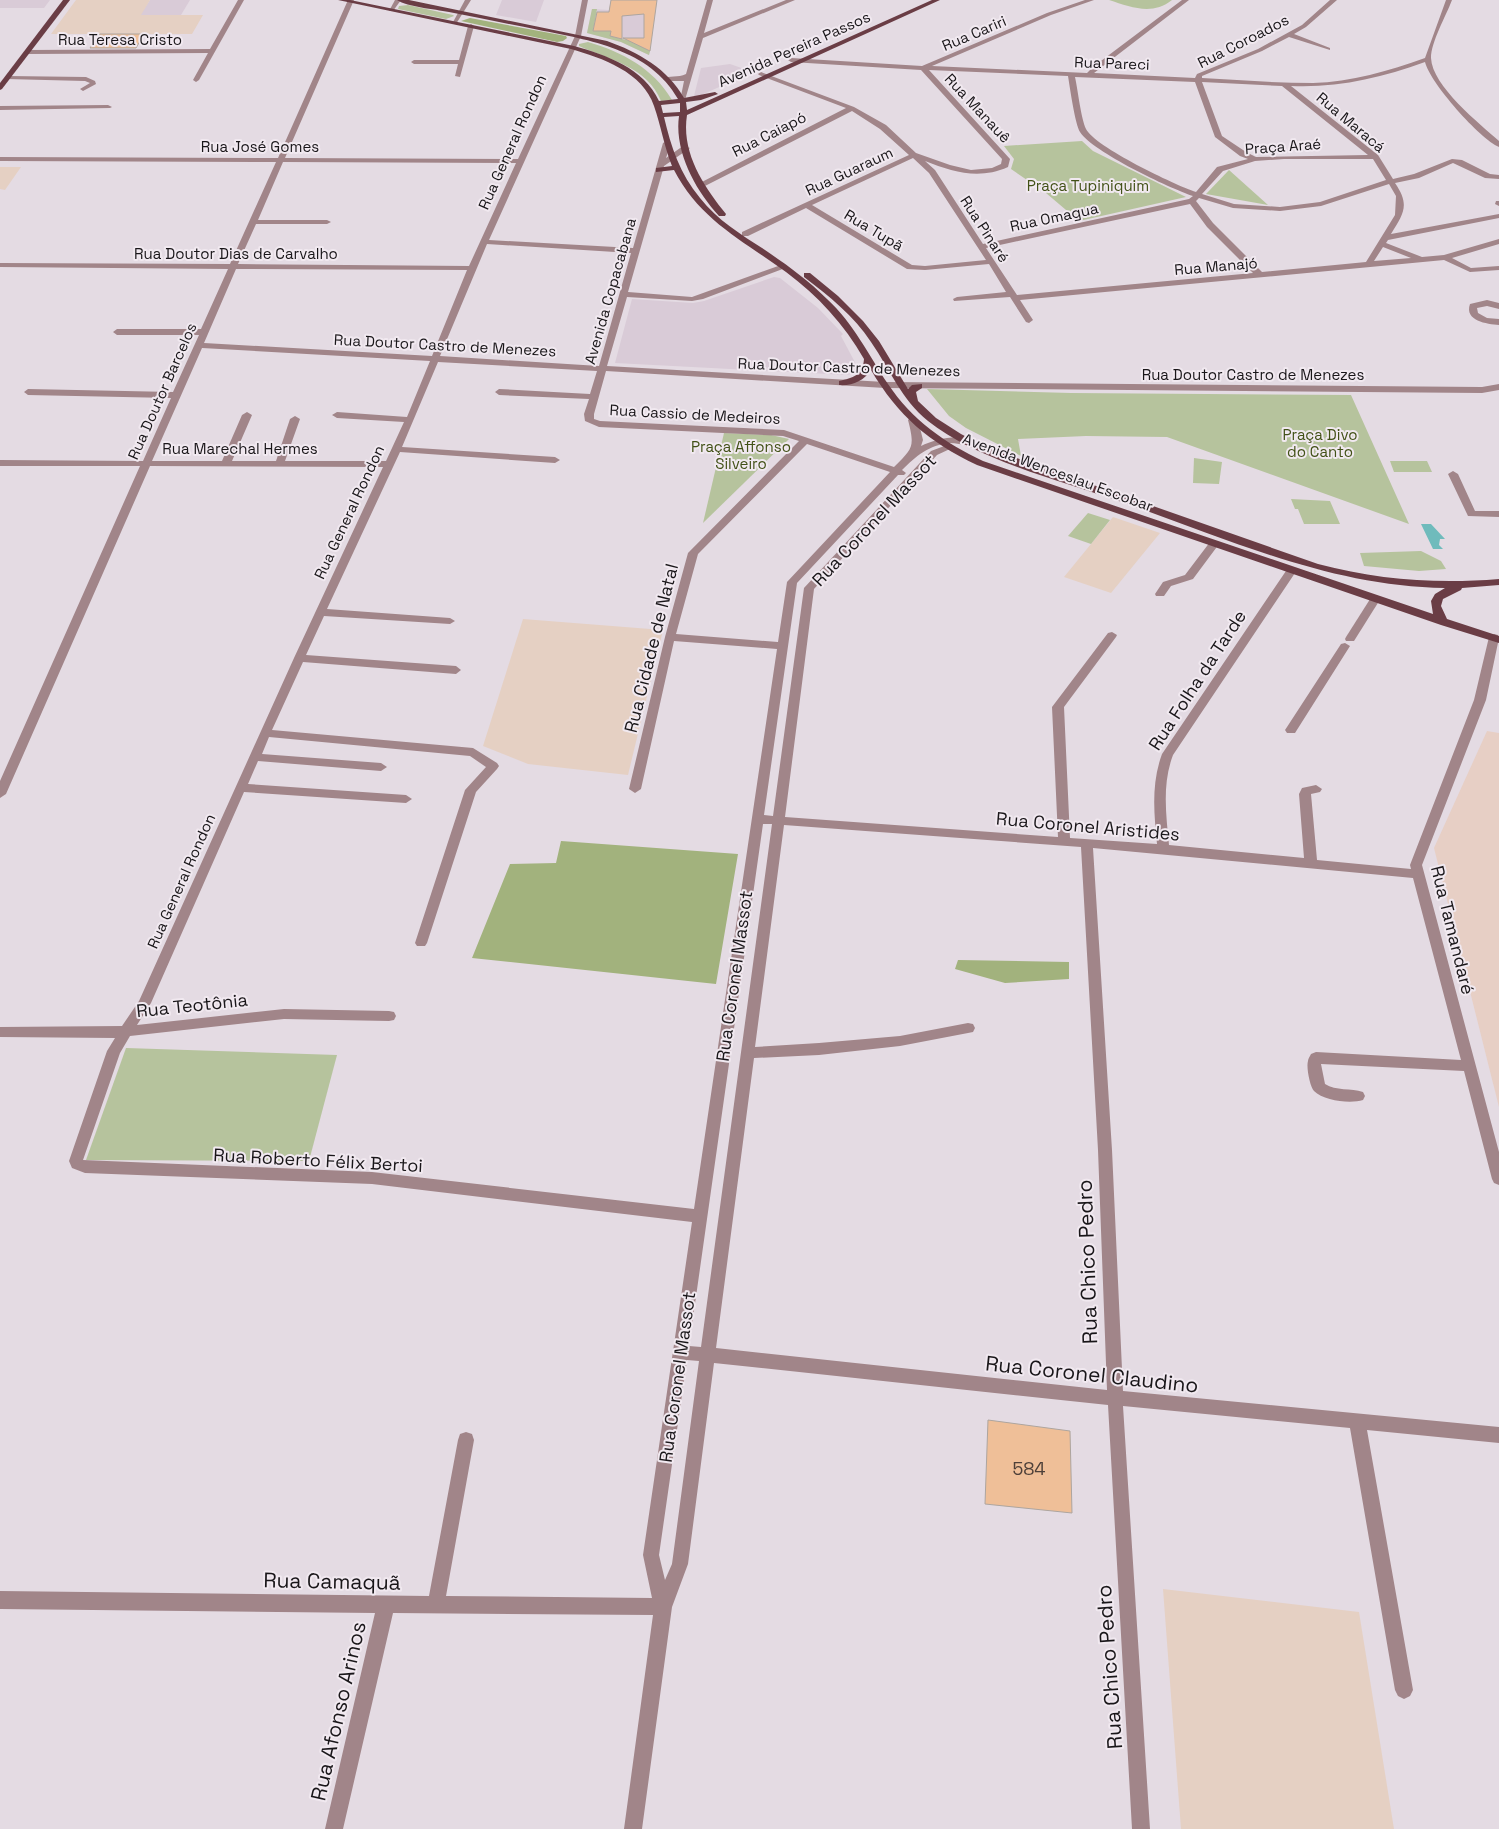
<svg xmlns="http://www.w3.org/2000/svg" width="1499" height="1829" font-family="'Space Grotesk',sans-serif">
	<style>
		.built { fill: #d9cbd7 }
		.industrial { fill: #e7cfc5 }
		.education { fill: #e5d0c3 }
		.green { fill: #b6c39d }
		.forest { fill: #a2b27d }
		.water { fill: #6fbbbc }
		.building { fill: #efbf98; stroke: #ada59f }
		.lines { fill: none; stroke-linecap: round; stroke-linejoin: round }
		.minor { fill: #a18589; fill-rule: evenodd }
		.major { fill: #6a3d45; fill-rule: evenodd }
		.labels { text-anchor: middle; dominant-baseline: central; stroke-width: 4; stroke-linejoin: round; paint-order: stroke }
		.far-street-label { font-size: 15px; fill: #191619; stroke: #f1e9f0 }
		.far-park-label { font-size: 15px; fill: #425117; stroke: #f1e9f0 }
		.street-label { font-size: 18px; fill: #191619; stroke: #f1e9f0 }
		.near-number-label { font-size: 18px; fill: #4e4039 }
		.near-street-label { font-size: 21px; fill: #191619; stroke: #f1e9f0 }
	</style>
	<rect width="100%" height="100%" fill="#e4dbe3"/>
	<g class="built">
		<path d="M 0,0 L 50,0 L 44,8 L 0,8 Z"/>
		<path d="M 150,0 L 190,0 L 181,15 L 140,15 Z"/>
		<path d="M 502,0 L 544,0 L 536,22 L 496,15 Z"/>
		<path d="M 611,0 L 657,0 L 649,55 L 621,42 L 587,33 L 592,9 L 609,10 Z"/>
		<path d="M 730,64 L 753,72 L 699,96 L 694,96 L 701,68 Z"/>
		<path d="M 774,277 L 780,278 L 818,308 L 843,334 L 841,336 L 858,368 L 855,373 L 847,375 L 615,363 L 632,299 L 693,303 L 704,301 Z"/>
	</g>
	<path class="industrial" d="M 1487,731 L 1499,733 L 1499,1107 L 1434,848 Z"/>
	<g class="education">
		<path d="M 76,0 L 150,0 L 141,15 L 203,15 L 192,34 L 51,34 Z"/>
		<path d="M 0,167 L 21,167 L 5,190 L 0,189 Z"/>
		<path d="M 1113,517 L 1160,533 L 1111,593 L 1064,577 Z"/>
		<path d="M 523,619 L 663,630 L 628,775 L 528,764 L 483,746 Z"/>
		<path d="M 1163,1589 L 1359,1612 L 1394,1829 L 1181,1829 Z"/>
	</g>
	<g class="green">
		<path d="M 1109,0 L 1172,0 C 1152,16 1131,7 1109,0 Z"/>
		<path d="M 408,5 L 453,15 L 454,16 L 446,19 L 398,9 L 399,6 Z"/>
		<path d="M 592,9 L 597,9 L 593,31 L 611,31 L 610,36 L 630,41 L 650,51 L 649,55 L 621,42 L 587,33 Z"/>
		<path d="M 588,42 C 622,52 653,68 672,100 L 661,101 C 648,67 608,59 579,46 L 579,44 Z"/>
		<path d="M 1082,141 L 1093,151 L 1186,197 L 1079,221 L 1046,193 L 1011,169 L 1014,159 L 1004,146 Z"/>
		<path d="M 1229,170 L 1268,205 L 1206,194 Z"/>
		<path d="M 927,389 L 1071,393 L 1351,395 L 1409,524 L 1167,437 L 1086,436 L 1018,439 L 1021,456 L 966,428 L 949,416 Z"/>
		<path d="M 724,433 L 771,435 L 789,439 L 703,523 Z"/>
		<path d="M 1194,458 L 1222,462 L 1219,484 L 1193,483 Z"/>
		<path d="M 1390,461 L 1427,461 L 1432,472 L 1394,472 Z"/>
		<path d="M 1291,499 L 1330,501 L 1340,524 L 1304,524 L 1298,509 L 1295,509 Z"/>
		<path d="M 1088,513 L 1110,520 L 1091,544 L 1068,536 Z"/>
		<path d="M 1421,551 L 1441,561 L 1446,569 L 1419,571 L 1364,566 L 1360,553 Z"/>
		<path d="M 126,1048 L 337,1055 L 309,1161 L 86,1160 Z"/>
	</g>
	<g class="forest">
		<path d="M 470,18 L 566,36 L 567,38 L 563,41 L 557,42 L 461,21 Z"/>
		<path d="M 561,841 L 738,854 L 716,984 L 472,958 L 510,864 L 556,863 Z"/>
		<path d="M 958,960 L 1069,962 L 1069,979 L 1005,983 L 955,969 Z"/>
	</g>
	<path class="water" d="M 1421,524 L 1431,524 L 1445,539 L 1440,539 L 1439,545 L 1443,549 L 1433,549 Z"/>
	<g class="building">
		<path d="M 611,0 L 657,0 L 650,51 L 623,38 L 644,38 L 644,14 L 622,16 L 622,39 L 610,36 L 611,31 L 593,31 L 597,12 L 609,12 Z"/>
		<path d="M 100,34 L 144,34 L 136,48 L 90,48 Z"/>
		<path d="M 988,1420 L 1070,1431 L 1072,1513 L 985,1504 Z"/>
	</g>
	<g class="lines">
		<g class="minor">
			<path d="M 238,0 L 244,0 L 199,80 L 196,82 L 193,80 L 208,53 L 28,54 L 25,52 L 28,50 L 210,49 Z"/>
			<path d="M 348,0 L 354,0 L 285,158 L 518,159 L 575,36 L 582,0 L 588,0 L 581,36 L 489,240 L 633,248 L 663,143 L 667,141 L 671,143 L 666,158 L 683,146 L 690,148 L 664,166 L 628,292 L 692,297 L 781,265 L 788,267 L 703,299 L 692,301 L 627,297 L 607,366 L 885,382 L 1482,387 L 1499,384 L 1499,390 L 1482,393 L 885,388 L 606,371 L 594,414 L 594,419 L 600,421 L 784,430 L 894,467 C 913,448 915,447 908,420 L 910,418 L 916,418 L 918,420 L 923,440 L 921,446 C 936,439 962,432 977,443 C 970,448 958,443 950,443 C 929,445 916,456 902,470 L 906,473 L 904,475 L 898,475 L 797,583 L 764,815 L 773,816 L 804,588 L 931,451 L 947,445 L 952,448 L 937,455 L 814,589 L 785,817 L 1058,837 L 1052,707 L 1108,633 L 1112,632 L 1117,635 L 1116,637 L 1064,707 L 1070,838 L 1157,844 C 1154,813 1151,784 1162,754 L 1288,568 L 1292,567 L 1297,570 L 1173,755 C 1162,784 1166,814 1169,845 L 1304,858 L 1299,794 L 1302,788 L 1316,785 L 1322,789 L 1320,792 L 1311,794 L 1317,860 L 1411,869 L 1410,865 L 1474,700 L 1489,637 L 1494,634 L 1498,635 L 1499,638 L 1486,700 L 1422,865 L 1499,1152 L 1499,1185 L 1494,1183 L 1492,1179 L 1464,1071 L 1321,1064 L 1325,1084 C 1336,1091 1351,1088 1363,1092 L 1365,1096 L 1363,1100 C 1351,1104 1324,1101 1314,1091 C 1310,1087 1306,1067 1308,1061 C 1308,1059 1310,1056 1311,1054 L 1316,1052 L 1461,1060 L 1413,878 L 1093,848 L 1112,1150 L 1123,1391 L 1499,1427 L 1499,1443 L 1367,1430 L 1413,1690 L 1410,1696 L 1404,1699 L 1398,1696 L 1395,1690 L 1350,1428 L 1123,1406 L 1150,1829 L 1132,1829 L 1108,1405 L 714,1363 L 688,1564 L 672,1607 L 642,1829 L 624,1829 L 653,1615 L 393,1613 L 343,1829 L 325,1829 L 375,1613 L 0,1609 L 0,1591 L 429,1596 L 458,1440 L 460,1434 L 466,1432 L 472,1434 L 474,1440 L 446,1596 L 652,1598 L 643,1555 L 692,1222 L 372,1184 L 85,1173 L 72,1168 L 69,1161 L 107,1051 L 115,1038 L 0,1037 L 0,1027 L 122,1026 L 139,1001 L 294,658 L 383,467 L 150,466 L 6,794 L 0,798 L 0,781 L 140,466 L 0,466 L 0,460 L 143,461 L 171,398 L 28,395 L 24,392 L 28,389 L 173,392 L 199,335 L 117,335 L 113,332 L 117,329 L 201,329 L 228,269 L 0,267 L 0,263 L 230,264 L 276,162 L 0,161 L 0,157 L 278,158 ZM 283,162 L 516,163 L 469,266 L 238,264 L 256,224 L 327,224 L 331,222 L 327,220 L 258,220 ZM 487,244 L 631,253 L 599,366 L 440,356 ZM 236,269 L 467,270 L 432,356 L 204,343 ZM 202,348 L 430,361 L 407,417 L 337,412 L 332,415 L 337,418 L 404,422 L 386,461 L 285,461 L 300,419 L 295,416 L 290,419 L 276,461 L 232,461 L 252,415 L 247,412 L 242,415 L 222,461 L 152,461 ZM 438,362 L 597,371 L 590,394 L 499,389 L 495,392 L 499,395 L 589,399 L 584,414 L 585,421 L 599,427 L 783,436 L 799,441 L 688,553 L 665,637 L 629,789 L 635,793 L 641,789 L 674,641 L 777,649 L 694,1209 L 372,1172 L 83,1160 L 120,1053 L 130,1036 L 284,1019 L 389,1021 L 394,1020 L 396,1016 L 394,1012 L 389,1011 L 284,1009 L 137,1025 L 151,1003 L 244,792 L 406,803 L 412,799 L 406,795 L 248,784 L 258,761 L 381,771 L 387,767 L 381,763 L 262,754 L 269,737 L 470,756 L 486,767 L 465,790 L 415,943 L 417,946 L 425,946 L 427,943 L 476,792 L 497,769 L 499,766 L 497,763 L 473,748 L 272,730 L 303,662 L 456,674 L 461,670 L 456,666 L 306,655 L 324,616 L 450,624 L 455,621 L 450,618 L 327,609 L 400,452 L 555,463 L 560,460 L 555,457 L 402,447 ZM 807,444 L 890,472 L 787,582 L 778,642 L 676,634 L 698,554 ZM 763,824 L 772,824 L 701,1347 L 689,1346 ZM 784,825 L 1081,847 L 1098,1150 L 1107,1390 L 716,1348 L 754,1058 L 819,1055 L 900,1046 L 968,1033 L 973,1032 L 975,1028 L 973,1024 L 968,1023 L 900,1036 L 819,1043 L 755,1047 ZM 687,1360 L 699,1361 L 672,1564 L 665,1580 L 659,1555 Z"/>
			<path d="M 395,0 L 401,0 L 393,11 L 389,11 Z"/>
			<path d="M 465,0 L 471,0 L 456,24 L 452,24 Z"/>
			<path d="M 707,0 L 713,0 L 704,33 L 786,0 L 795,0 L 703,38 L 685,100 L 680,101 L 684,81 L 666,81 L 663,79 C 669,75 678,78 686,74 Z"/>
			<path d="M 1085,0 L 1094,0 L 1051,15 L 932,66 L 1087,73 L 1093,67 L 1182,0 L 1189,0 L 1094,73 L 1195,78 L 1197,74 L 1258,49 L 1302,25 L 1330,0 L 1337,0 L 1306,27 L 1294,34 L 1330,48 L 1330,50 L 1289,37 L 1262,51 L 1202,76 L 1202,78 C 1239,80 1276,83 1313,83 C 1351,82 1389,71 1425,58 L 1446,0 L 1452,0 C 1446,16 1431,42 1431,58 C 1432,86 1480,124 1499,141 L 1499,147 C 1480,139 1430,83 1425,62 C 1381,78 1338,88 1291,86 L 1378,155 L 1393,179 L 1414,174 L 1452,159 L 1462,160 L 1490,174 L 1499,175 L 1499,179 L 1485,178 L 1453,163 L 1419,178 L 1395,183 C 1410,205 1404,213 1391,234 L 1499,214 L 1499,218 L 1388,240 L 1386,243 L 1422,257 L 1444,255 L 1499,239 L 1499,244 L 1452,258 L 1471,268 L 1499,266 L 1499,270 L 1470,272 L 1444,260 L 1020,300 L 1033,320 L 1029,323 L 1026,322 L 1010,297 L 954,301 L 953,299 L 957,297 L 1006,292 L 989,264 L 925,270 L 907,269 L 806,208 L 748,236 L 742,236 L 742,232 L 909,155 L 880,129 L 852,111 L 703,187 L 696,185 L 846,108 L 759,75 L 758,74 L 761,72 L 854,107 L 886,125 L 916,153 L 950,165 L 971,170 L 992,168 L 1001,164 L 1002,159 L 921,70 L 791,62 L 788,60 L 791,58 L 922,66 L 1047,13 ZM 929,70 L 1068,76 C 1070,88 1075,124 1080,132 C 1093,152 1169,188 1193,196 L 1189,199 L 983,244 L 935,170 L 925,161 C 953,172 979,180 1008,167 L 1010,159 ZM 1075,77 L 1195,82 L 1215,137 L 1240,156 L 1248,159 L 1217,167 L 1196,192 C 1175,185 1095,147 1086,129 C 1081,118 1078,91 1075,77 ZM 1202,82 L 1282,86 L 1368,155 L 1256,157 L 1246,152 L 1222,136 ZM 913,158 L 929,173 L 986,260 L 925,266 L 912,265 L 812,205 ZM 1284,159 L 1373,159 L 1386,180 L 1320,202 L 1280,207 L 1234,204 L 1202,194 L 1223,171 L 1255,161 ZM 1389,184 L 1396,196 L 1395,215 L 1366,262 L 1262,272 L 1213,223 L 1196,201 L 1199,198 L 1233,208 L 1280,211 L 1321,206 ZM 1190,204 L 1207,227 L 1253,273 L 1017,295 L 986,248 ZM 1383,247 L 1411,258 L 1374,261 Z"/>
			<path d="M 471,24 L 474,26 L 460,77 L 455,76 L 458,64 L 414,64 L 411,62 L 414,60 L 459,60 L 468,26 Z"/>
			<path d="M 8,76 L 86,77 L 95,81 L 96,84 L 83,91 L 80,89 L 90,83 L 85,81 L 6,79 L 5,78 Z"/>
			<path d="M 108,105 L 112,107 L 110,108 L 0,110 L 0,106 Z"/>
			<path d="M 1496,201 L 1499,201 L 1499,206 L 1495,204 Z"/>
			<path d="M 1487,300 L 1499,303 L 1499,309 L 1487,306 L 1477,308 L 1478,313 L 1487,318 L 1499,319 L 1499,325 C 1487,324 1464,321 1470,304 Z"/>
			<path d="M 1453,471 L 1458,474 L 1475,511 L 1499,511 L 1499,517 L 1468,516 L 1448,474 Z"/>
			<path d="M 1214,541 L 1219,544 L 1193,579 L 1171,586 L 1164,596 L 1156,596 L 1155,594 L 1163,582 L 1185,575 L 1210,542 Z"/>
			<path d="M 1376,595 L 1381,598 L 1354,641 L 1346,641 L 1345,639 L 1346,637 L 1372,596 Z"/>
			<path d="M 1345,643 L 1350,646 L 1295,733 L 1287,733 L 1285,730 L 1287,727 L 1341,644 Z"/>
		</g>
		<g class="major">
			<path d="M 63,0 L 70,0 L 2,89 L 0,90 L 0,83 Z"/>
			<path d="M 338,0 L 350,0 L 574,46 C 606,55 644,68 659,101 L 678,99 C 650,49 589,40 539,30 C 509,24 479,18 449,12 C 434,9 408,7 397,0 L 409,0 L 607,41 C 638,52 668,69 684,98 L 715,92 L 718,94 L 701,100 L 686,102 L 687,110 L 932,0 L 940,0 L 687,115 C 681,153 704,187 726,214 L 725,216 L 719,216 C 696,191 674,152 679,116 L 664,117 C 671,147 680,174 700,198 C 717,220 742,235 765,250 C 787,265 808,280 827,299 C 854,324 868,354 888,384 C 912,420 945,443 983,461 L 1433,614 L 1431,601 L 1435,594 L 1445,588 C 1330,587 1226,538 1119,501 C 1061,481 975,459 928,421 C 901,399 891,371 871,342 C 854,316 829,296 804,277 L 804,273 L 810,273 L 838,296 L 863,321 L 879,341 L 908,389 L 912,385 L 922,384 L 922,388 L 916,392 L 918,401 L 936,418 L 961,434 L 988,448 L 1318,564 C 1378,580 1437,584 1499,579 L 1499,585 L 1462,588 L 1461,590 L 1443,599 L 1441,606 L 1447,619 L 1499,636 L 1499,643 L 1441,625 L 977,465 C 929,442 898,416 871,370 C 864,381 852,386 839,385 L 839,381 C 853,378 863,375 864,359 C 844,324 818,296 786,272 C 742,240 700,220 674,170 L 656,172 L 656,168 L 672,166 C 664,146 661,126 654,106 C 643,72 602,58 571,49 ZM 680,103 L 680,112 L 663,113 L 661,105 Z"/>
		</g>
	</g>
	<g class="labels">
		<g class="far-street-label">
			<text transform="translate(974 33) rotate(-23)">Rua Cariri</text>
			<text x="120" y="39">Rua Teresa Cristo</text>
			<text transform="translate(1243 41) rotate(-27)">Rua Coroados</text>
			<text transform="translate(794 49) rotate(-24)">Avenida Pereira Passos</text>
			<text transform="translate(1112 63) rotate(2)">Rua Pareci</text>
			<text transform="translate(978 108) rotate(47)">Rua Manauê</text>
			<text transform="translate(1351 122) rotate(40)">Rua Maracá</text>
			<text transform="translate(769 134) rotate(-27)">Rua Caiapó</text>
			<text transform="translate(512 142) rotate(-66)">Rua General Rondon</text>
			<text x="260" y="146">Rua José Gomes</text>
			<text transform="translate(1283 146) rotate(-4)">Praça Araé</text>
			<text transform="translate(849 171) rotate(-25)">Rua Guaraum</text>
			<text transform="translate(1054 217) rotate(-12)">Rua Omagua</text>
			<text transform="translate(985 229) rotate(57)">Rua Pinaré</text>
			<text transform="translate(874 230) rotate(31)">Rua Tupã</text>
			<text x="236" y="253">Rua Doutor Dias de Carvalho</text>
			<text transform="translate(1216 266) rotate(-5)">Rua Manajó</text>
			<text transform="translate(610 291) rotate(-74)">Avenida Copacabana</text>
			<text transform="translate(445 345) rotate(3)">Rua Doutor Castro de Menezes</text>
			<text transform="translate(849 367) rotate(2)">Rua Doutor Castro de Menezes</text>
			<text x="1253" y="374">Rua Doutor Castro de Menezes</text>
			<text transform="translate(162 391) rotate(-66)">Rua Doutor Barcelos</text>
			<text transform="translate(695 414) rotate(3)">Rua Cassio de Medeiros</text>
			<text x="240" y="448">Rua Marechal Hermes</text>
			<text transform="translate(1058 472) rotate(20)">Avenida Wenceslau Escobar</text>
			<text transform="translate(349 512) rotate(-65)">Rua General Rondon</text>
			<text transform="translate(181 881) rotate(-66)">Rua General Rondon</text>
		</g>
		<g class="far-park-label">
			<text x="1088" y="185">Praça Tupiniquim</text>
			<text x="1320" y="434">Praça Divo<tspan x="1320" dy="17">do Canto</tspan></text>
			<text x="741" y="446">Praça Affonso<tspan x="741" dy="17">Silveiro</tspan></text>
		</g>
		<g class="street-label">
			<text transform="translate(874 520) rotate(-47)">Rua Coronel Massot</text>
			<text transform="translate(651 648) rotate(-76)">Rua Cidade de Natal</text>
			<text transform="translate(1197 680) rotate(-57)">Rua Folha da Tarde</text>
			<text transform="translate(1088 826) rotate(5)">Rua Coronel Aristides</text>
			<text transform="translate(1453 930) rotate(76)">Rua Tamandaré</text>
			<text transform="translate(734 976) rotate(-82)">Rua Coronel Massot</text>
			<text transform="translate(192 1005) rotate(-6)">Rua Teotônia</text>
			<text transform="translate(318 1160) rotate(3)">Rua Roberto Félix Bertoi</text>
			<text transform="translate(677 1377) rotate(-82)">Rua Coronel Massot</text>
		</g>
		<g class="near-number-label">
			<text x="1029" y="1468">584</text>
		</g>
		<g class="near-street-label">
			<text transform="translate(1087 1262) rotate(-92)">Rua Chico Pedro</text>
			<text transform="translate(1092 1374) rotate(6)">Rua Coronel Claudino</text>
			<text transform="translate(332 1581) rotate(1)">Rua Camaquã</text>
			<text transform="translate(1109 1667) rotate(-94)">Rua Chico Pedro</text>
			<text transform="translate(338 1711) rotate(-77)">Rua Afonso Arinos</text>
		</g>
	</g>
</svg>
